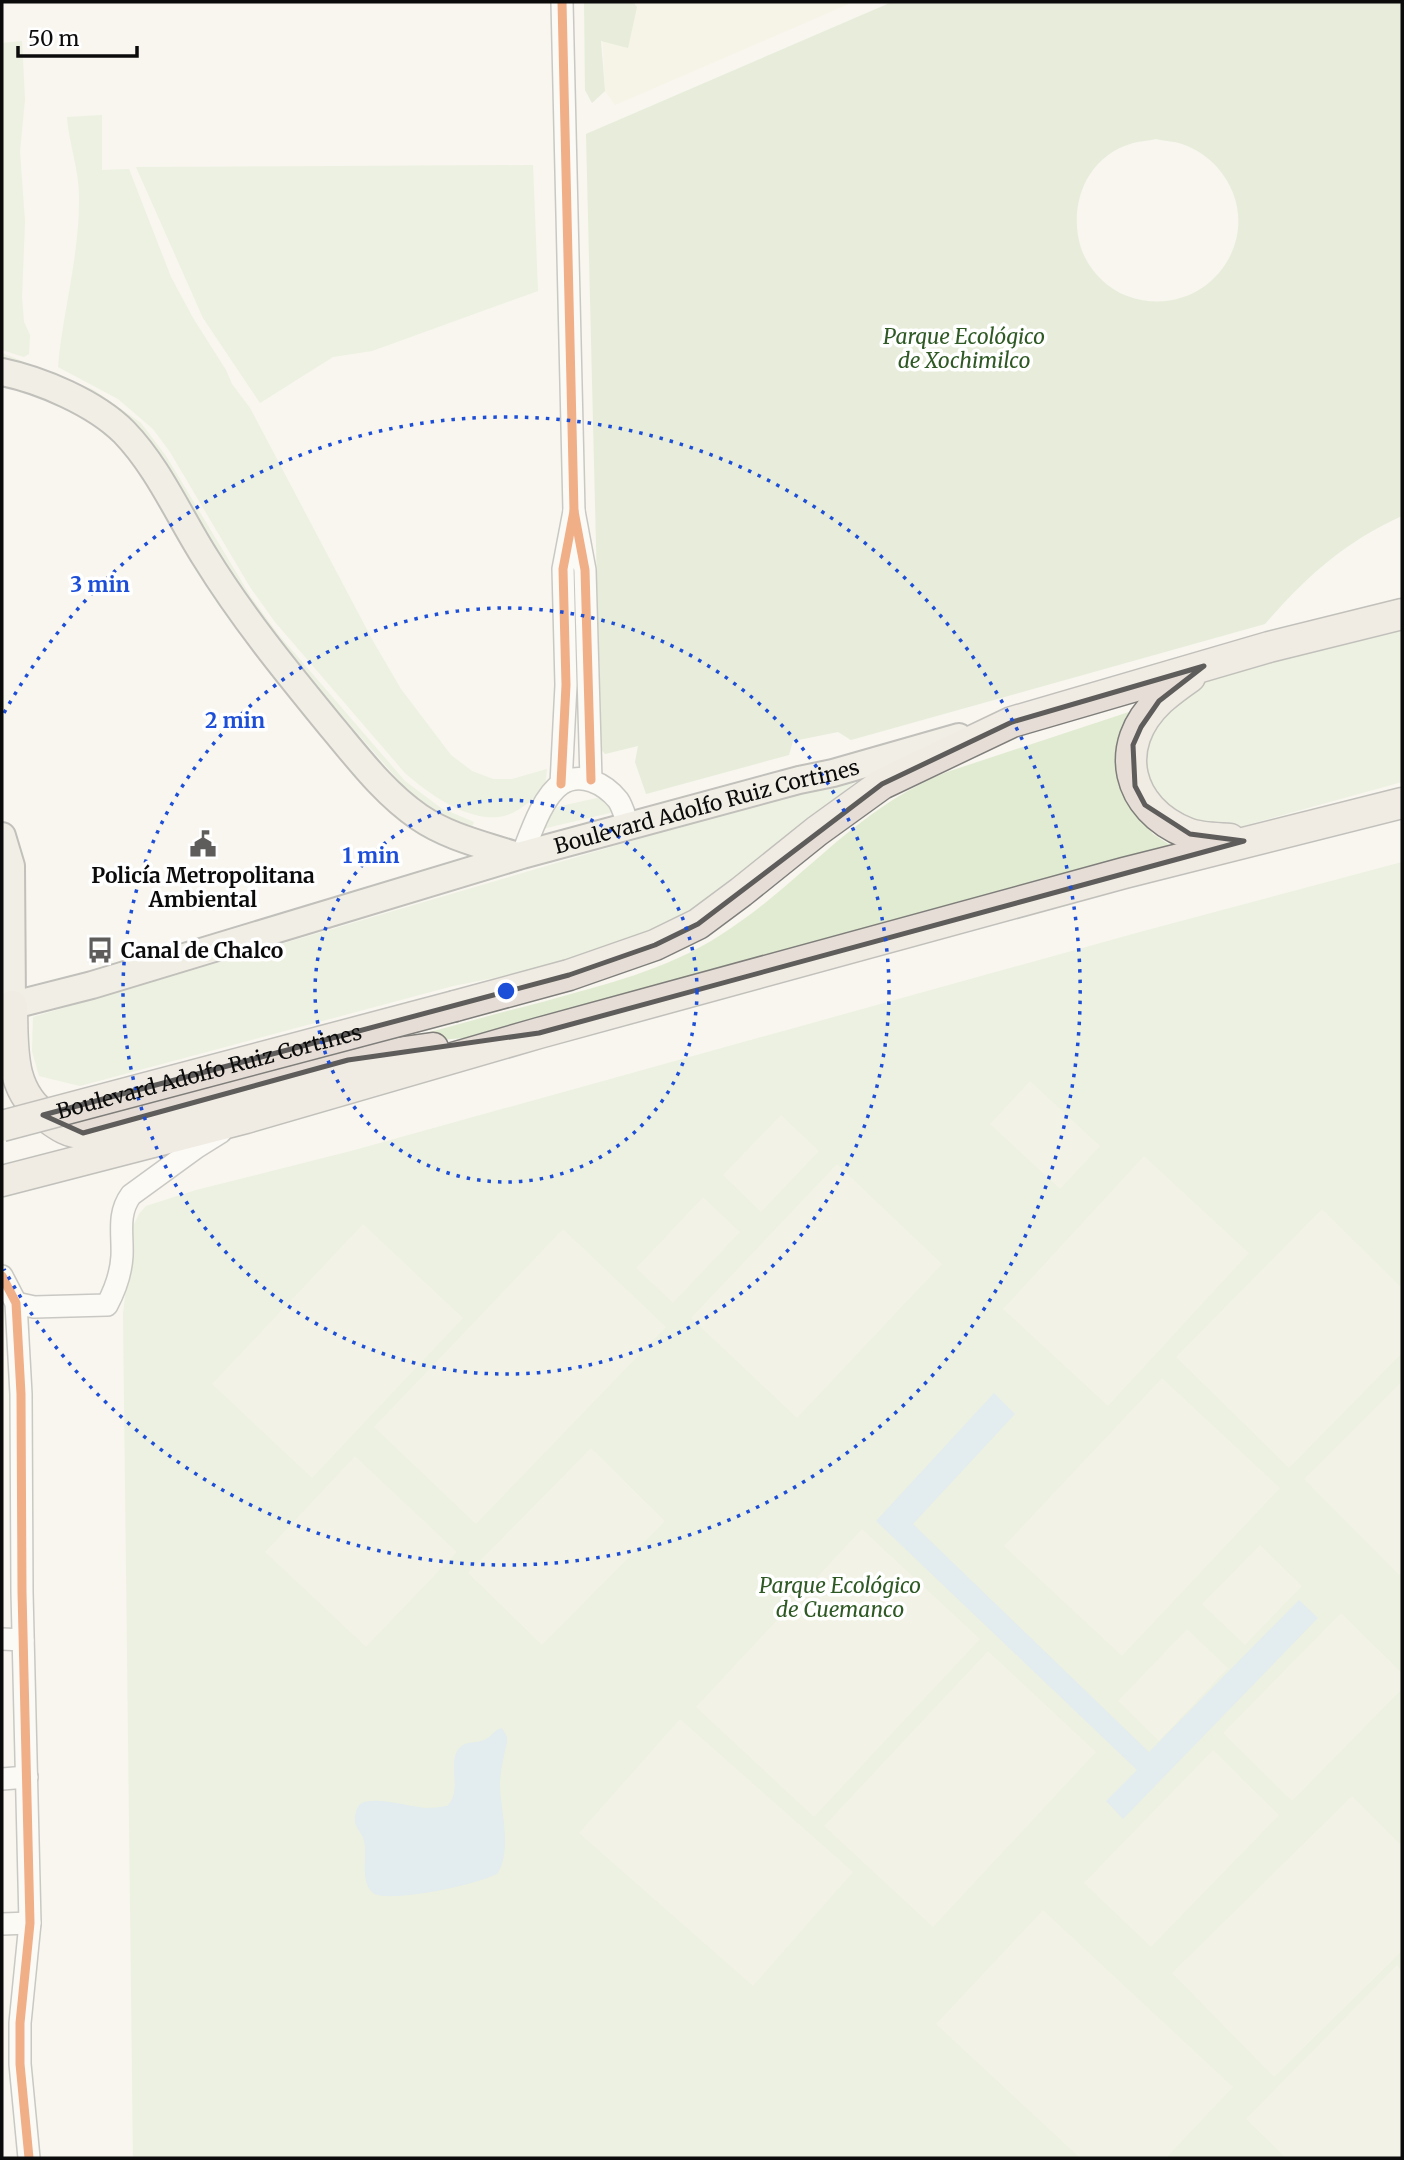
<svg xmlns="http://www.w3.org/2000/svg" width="1404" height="2160" font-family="Merriweather,serif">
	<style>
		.farmland { fill: #f3f1dd }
		.green { fill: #e0ebd1 }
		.forest { fill: #d2e2c1; fill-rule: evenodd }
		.pitch { fill: #eaefdb }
		.water { fill: #cae0ee }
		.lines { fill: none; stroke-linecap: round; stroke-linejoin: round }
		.minor-casing { stroke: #92918e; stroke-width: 24 }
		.major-casing { stroke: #7f7e7b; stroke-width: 30 }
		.highway-casing { stroke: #7f7e7b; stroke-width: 33 }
		.minor { stroke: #fefefd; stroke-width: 21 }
		.major { stroke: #e9e5d9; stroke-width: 26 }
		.highway { stroke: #e6ded6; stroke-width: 30 }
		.highway-bridge-casing { stroke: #7f7e7b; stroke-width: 33; stroke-linecap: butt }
		.highway-bridge { stroke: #e6ded6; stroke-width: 30 }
		.cycleway-casing { stroke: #fff; stroke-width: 13 }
		.cycleway { stroke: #e8590c; stroke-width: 9 }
		.marked { fill: none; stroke: #5e5d5b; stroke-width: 5; stroke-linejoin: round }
		.ring { fill: none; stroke: #1d4ed8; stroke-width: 3.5; stroke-dasharray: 3.5 7 }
		.labels { text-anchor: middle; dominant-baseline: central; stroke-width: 7; stroke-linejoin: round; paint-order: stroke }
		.park-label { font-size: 21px; font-style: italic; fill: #2e5924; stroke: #fff }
		.street-label { font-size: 21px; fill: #0b0b0b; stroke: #fff }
		.poi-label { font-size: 21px; font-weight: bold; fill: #0b0b0b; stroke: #fff }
		.centre { fill: #1d4ed8; stroke: #fff; stroke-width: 3.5 }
		.ring-label { font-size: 21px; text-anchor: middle; font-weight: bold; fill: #1d4ed8; stroke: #fff; stroke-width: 7; stroke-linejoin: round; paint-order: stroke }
	</style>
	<rect width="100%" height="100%" fill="#f8f6ef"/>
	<path class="farmland" d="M 601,2 L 853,2 L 615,105 L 605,91 Z"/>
	<g class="green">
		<path d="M 22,41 L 25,99 L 20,151 L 25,222 L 22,297 L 24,322 L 30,335 L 29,354 L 24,357 L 2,350 L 2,43 Z"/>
		<path d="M 102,115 L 102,170 L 129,169 L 171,277 L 193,318 L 226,370 L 232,384 L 250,408 L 373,641 L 401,689 L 451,755 L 472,771 L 493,779 L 512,779 L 547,769 L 545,788 C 532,800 517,815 498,817 C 465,820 429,794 405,773 L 275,622 L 250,587 L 170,452 L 153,429 L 118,399 L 58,367 C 63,310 80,254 79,196 C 79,169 69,144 67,117 Z"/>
		<path d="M 533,165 L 538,291 L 372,351 L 333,357 L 260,403 L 203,318 L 136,167 Z"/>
		<path d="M 2,353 L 94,390 L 141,423 L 166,456 L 251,597 L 278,634 L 405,781 L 441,808 L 474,822 L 472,827 L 443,816 L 407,790 L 270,634 L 241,595 L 172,476 L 2,359 Z"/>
		<path d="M 1402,627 L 1402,782 L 1243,826 L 1200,826 L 1157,799 L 1138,768 L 1142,735 L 1214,674 Z"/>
		<path d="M 1147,706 L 1136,812 L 1153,834 L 1176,849 L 487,1036 L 382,1045 C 437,1030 491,1015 546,1001 C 606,984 666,970 719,936 C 801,885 852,810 947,772 Z"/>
		<path d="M 866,772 L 767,862 L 667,930 L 574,962 L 453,986 L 80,1086 L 39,1076 L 32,1051 L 33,1017 Z"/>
		<path d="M 606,796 L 614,812 L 538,830 L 552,808 Z"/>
		<path d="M 1402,862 L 1402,2158 L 133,2158 L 123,1314 L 133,1226 L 139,1214 L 146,1206 L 196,1190 L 351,1151 L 1140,932 Z"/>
	</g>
	<g class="forest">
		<path d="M 584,2 L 633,2 L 637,7 L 628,48 L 601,41 L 605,91 L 592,103 L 585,90 Z"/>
		<path d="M 892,2 L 1402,2 L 1402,516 C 1344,542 1306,577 1265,624 L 851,740 L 838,732 L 793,741 L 789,755 L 646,794 L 635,762 L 638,746 L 605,754 L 601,749 L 586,134 ZM 1156,139 C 1164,141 1174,141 1182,144 C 1195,148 1208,157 1217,167 C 1274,232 1208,325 1127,296 C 1106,288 1088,269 1081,248 C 1068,207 1085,158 1130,144 C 1138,141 1147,141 1156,139 Z"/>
	</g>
	<g class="pitch">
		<path d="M 1030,1081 L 1100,1146 L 1060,1189 L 990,1124 Z"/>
		<path d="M 781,1115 L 819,1151 L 761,1212 L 723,1175 Z"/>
		<path d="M 1144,1156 L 1249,1253 L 1108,1406 L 1003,1309 Z"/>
		<path d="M 837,1164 L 942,1264 L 797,1418 L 691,1318 Z"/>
		<path d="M 703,1197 L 740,1232 L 673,1303 L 636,1268 Z"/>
		<path d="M 1322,1209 L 1402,1288 L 1402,1353 L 1289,1468 L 1176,1357 Z"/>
		<path d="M 363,1224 L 463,1318 L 312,1478 L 212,1384 Z"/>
		<path d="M 563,1229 L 666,1327 L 476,1524 L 374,1427 Z"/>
		<path d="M 1162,1378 L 1280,1488 L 1122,1656 L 1004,1546 Z"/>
		<path d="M 1402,1381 L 1402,1572 L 1399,1575 L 1304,1479 Z"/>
		<path d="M 591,1448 L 665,1521 L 542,1645 L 468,1573 Z"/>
		<path d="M 355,1456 L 457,1552 L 366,1647 L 265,1552 Z"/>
		<path d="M 862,1529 L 980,1639 L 814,1817 L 696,1707 Z"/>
		<path d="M 1260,1545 L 1302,1586 L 1245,1645 L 1202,1604 Z"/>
		<path d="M 1341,1613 L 1402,1673 L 1402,1689 L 1292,1801 L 1223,1733 Z"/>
		<path d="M 1187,1629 L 1228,1668 L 1159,1741 L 1118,1701 Z"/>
		<path d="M 988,1651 L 1096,1752 L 933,1927 L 824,1826 Z"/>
		<path d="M 680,1719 L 853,1872 L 753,1986 L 579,1833 Z"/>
		<path d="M 1213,1750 L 1279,1815 L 1151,1947 L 1084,1883 Z"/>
		<path d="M 1352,1796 L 1402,1846 L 1402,1951 L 1274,2077 L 1172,1973 Z"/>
		<path d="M 1043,1910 L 1233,2087 L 1166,2158 L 1080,2158 L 936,2024 Z"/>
		<path d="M 1397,1965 L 1402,1971 L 1402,2158 L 1286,2158 L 1246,2119 Z"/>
	</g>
	<g class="water">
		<path d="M 994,1393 L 1015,1414 L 913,1524 L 1149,1752 L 1299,1600 L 1318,1618 L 1123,1819 L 1106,1801 L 1137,1770 L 876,1521 Z"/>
		<path d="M 502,1728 L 507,1737 L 507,1742 C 504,1756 500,1771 500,1786 C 501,1812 512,1849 498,1873 C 482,1884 388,1904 373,1893 C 359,1881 368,1857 364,1841 C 363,1834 356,1829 355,1822 C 354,1816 357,1805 362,1803 C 375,1796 411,1807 426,1808 C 433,1808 440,1807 447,1806 C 465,1789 443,1759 463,1745 C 470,1741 478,1743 484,1740 C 492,1737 493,1730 502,1728 Z"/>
	</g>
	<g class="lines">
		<g class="minor-casing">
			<g id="minor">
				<path d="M 562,2 L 574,511"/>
				<path d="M 561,784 L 566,685 L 563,569 L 574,511 L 585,570 L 591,780"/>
				<path d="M 522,855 C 530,835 542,797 561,784 C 581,771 605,784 618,800 C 623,807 625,817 628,825"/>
				<path d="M 2,1276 L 16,1303 L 21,1394 L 22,1592 L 30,1923 L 20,2023 L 20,2064 L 29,2158"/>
				<path d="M 16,1303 L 34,1307 L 107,1305 C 115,1290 121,1273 122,1256 C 123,1234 117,1214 131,1195 L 197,1147 L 221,1132"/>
				<path d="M 2,1639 L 23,1640"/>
				<path d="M 2,1779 L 27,1777"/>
				<path d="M 2,1924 L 30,1923"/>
			</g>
		</g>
		<g class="major-casing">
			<g id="major">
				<path d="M 2,372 C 41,380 95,403 124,432 C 158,467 179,516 205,557 C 242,617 286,671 331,726 C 358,758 384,793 419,817 C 448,837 484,845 517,856"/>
				<path d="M 2,836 L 11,866 L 12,1006"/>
				<path id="s1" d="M 2,1008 L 92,985 L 522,855 L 799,780 L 833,773 L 959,737"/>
			</g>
		</g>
		<g class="highway-casing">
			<g id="highway">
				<path d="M 1190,677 C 1180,684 1169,692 1160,700 C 1111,746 1127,809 1187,833 C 1199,838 1216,838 1230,839"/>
				<path d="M 12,1006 C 13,1048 9,1092 48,1118 C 59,1126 69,1133 83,1133 C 93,1134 105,1130 115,1128 L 348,1060 L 433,1048"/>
				<path d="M 455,1006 L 569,975 L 655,945 L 698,924 L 741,892 L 817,831 L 882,784 L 1012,722 L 1269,647 L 1402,614"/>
				<path d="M 2,1181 L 246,1118 L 539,1033 L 1124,873 L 1402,803"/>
			</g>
		</g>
		<use href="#minor" class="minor"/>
		<use href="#major" class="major"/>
		<use href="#highway" class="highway"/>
		<g class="highway-bridge-casing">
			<g id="highway-bridge">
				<path id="s2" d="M 2,1126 L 455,1006"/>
			</g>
		</g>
		<use href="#highway-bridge" class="highway-bridge"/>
		<g class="cycleway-casing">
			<g id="cycleway">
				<path d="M 562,2 L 574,511"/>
				<path d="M 561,784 L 566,685 L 563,569 L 574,511 L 585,570 L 591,780"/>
				<path d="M 2,1276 L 16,1303 L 21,1394 L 22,1592 L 30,1923 L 20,2023 L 20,2064 L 29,2158"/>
			</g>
		</g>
		<use href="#cycleway" class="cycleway"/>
	</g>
	<path d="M0 0H1404V2160H0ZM 1204,666 L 1159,701 L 1141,727 L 1133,745 L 1135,786 L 1145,805 L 1190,834 L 1244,841 L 539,1033 L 348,1060 L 83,1133 L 43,1115 L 569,975 L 655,945 L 698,924 L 882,784 L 1012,722 Z" fill="#f8f6ef" fill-opacity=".55" fill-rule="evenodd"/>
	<path class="marked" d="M 1204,666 L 1159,701 L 1141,727 L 1133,745 L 1135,786 L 1145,805 L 1190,834 L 1244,841 L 539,1033 L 348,1060 L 83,1133 L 43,1115 L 569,975 L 655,945 L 698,924 L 882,784 L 1012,722 Z"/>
	<g class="ring">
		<circle cx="506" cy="991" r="191"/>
		<circle cx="506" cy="991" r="383"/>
		<path d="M4 713A574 574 0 1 1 4 1269"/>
	</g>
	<defs>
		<g id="civic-bare" transform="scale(2.1)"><path d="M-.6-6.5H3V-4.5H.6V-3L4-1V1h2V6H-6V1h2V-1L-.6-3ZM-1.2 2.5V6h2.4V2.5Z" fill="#5e5d5b" stroke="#fff" stroke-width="2.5" paint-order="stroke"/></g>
		<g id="bus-bare" transform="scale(2.1)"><path d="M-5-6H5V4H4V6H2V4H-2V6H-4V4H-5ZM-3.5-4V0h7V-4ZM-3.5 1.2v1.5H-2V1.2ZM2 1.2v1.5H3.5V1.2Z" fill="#5e5d5b" stroke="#fff" stroke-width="2.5" paint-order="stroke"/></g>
	</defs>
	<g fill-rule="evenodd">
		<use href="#civic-bare" x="203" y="844"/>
		<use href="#bus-bare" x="100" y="950"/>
	</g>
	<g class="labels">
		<g class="park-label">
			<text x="964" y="336">Parque Ecológico<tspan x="964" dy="24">de Xochimilco</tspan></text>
			<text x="840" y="1585">Parque Ecológico<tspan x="840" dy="24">de Cuemanco</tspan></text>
		</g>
		<g class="street-label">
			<text stroke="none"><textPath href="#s1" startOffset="733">Boulevard Adolfo Ruiz Cortines</textPath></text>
			<text stroke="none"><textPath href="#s2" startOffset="214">Boulevard Adolfo Ruiz Cortines</textPath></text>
		</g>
		<g class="poi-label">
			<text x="203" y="875">Policía Metropolitana<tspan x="203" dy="24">Ambiental</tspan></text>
			<text x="121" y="950" text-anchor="start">Canal de Chalco</text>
		</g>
	</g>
	<circle cx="506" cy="991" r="10" class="centre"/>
	<g class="ring-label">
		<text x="100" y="592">3 min</text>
		<text x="235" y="728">2 min</text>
		<text x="371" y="863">1 min</text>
	</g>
	<rect width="1404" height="2160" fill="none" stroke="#0b0b0b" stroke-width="7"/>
	<path d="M18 46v10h119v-10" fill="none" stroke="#0b0b0b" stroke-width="3.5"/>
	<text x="28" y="46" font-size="21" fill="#0b0b0b" stroke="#ffffff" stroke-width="5" paint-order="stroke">50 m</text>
</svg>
